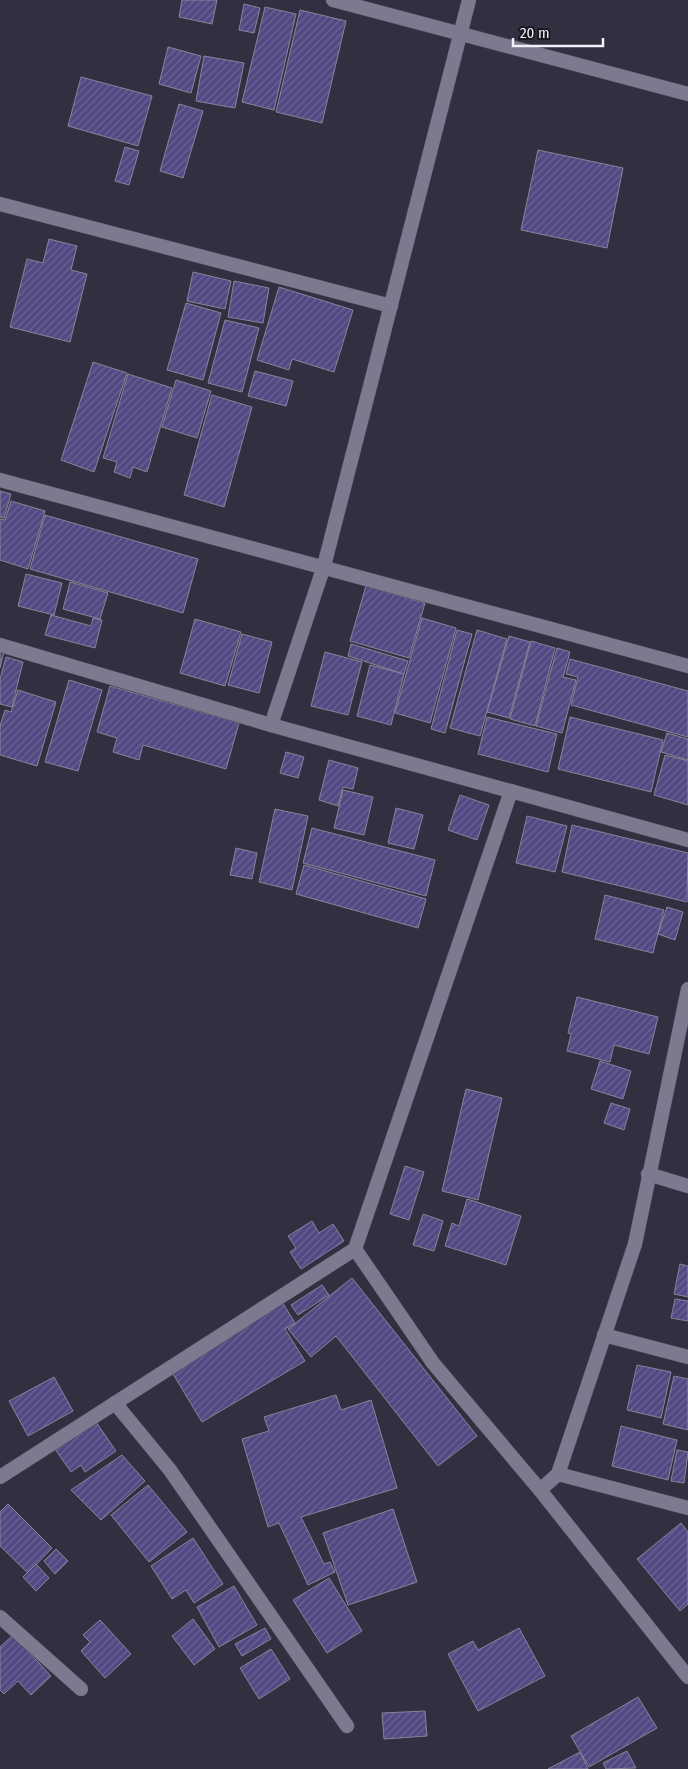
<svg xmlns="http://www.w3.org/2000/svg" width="688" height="1769" font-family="'Fira Sans Condensed',sans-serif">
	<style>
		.building { fill: url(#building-hatch); stroke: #878599 }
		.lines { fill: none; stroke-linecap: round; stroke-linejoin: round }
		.minor-casing { stroke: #4d4b59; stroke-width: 15 }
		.minor { stroke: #7c7a8e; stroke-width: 14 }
	</style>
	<defs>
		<pattern id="building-hatch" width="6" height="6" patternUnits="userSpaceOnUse" patternTransform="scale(1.25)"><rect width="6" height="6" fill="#544883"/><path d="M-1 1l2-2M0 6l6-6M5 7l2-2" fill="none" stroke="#6d6395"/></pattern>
	</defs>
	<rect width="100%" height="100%" fill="#312f40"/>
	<g class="building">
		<path d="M 182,0 L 217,0 L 212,24 L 179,17 Z"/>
		<path d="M 244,4 L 260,8 L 254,33 L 239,30 Z"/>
		<path d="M 265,7 L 296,14 L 274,110 L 242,102 Z"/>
		<path d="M 300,10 L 346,21 L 322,123 L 276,112 Z"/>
		<path d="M 168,47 L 201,56 L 191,93 L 159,84 Z"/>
		<path d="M 204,56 L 244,63 L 235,108 L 196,101 Z"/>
		<path d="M 81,77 L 152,96 L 138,146 L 68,126 Z"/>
		<path d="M 179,104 L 203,111 L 183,178 L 160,171 Z"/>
		<path d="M 125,147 L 139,151 L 129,185 L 115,181 Z"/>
		<path d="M 538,150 L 623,168 L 607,248 L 521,230 Z"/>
		<path d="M 49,239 L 77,246 L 71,270 L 87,274 L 70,342 L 10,327 L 27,259 L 43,263 Z"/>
		<path d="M 193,272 L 231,281 L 225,309 L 187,301 Z"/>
		<path d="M 234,281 L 269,288 L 263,323 L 228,317 Z"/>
		<path d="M 279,287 L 353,310 L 334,372 L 292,359 L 289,370 L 257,360 Z"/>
		<path d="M 186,303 L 221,313 L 203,380 L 167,370 Z"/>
		<path d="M 225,320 L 259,328 L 242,392 L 208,383 Z"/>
		<path d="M 93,362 L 127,373 L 94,472 L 61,460 Z"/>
		<path d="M 255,371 L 293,381 L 286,406 L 248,396 Z"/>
		<path d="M 128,374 L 172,388 L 147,472 L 133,467 L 130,478 L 114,472 L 117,462 L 103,458 Z"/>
		<path d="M 176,380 L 211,391 L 197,438 L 162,427 Z"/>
		<path d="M 212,395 L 252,407 L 224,507 L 184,495 Z"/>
		<path d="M 0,491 L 11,494 L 4,518 L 0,517 Z"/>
		<path d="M 11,501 L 45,511 L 28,569 L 0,560 L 0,519 L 5,520 Z"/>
		<path d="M 45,515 L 198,559 L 183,613 L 30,569 Z"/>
		<path d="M 26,574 L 62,583 L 54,615 L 18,606 Z"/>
		<path d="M 70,582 L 108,593 L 100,619 L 63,609 Z"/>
		<path d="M 366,586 L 425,603 L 409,658 L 350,641 Z"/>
		<path d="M 51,615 L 91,626 L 93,618 L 102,620 L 95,648 L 45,635 Z"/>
		<path d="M 422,618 L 456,628 L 430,723 L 395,713 Z"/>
		<path d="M 195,619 L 241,632 L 225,686 L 180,673 Z"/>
		<path d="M 457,630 L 472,634 L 445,733 L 431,729 Z"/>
		<path d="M 477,630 L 507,639 L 480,736 L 450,728 Z"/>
		<path d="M 242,634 L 272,642 L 259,693 L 228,685 Z"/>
		<path d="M 509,636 L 530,642 L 509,718 L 487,712 Z"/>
		<path d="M 531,641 L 555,648 L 535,726 L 510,719 Z"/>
		<path d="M 351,644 L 408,661 L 404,674 L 348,656 Z"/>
		<path d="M 557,648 L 570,652 L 563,677 L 576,680 L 562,733 L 536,726 Z"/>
		<path d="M 0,651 L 4,652 L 0,668 Z"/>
		<path d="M 325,652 L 362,662 L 348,715 L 311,706 Z"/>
		<path d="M 6,657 L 23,662 L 12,707 L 0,704 L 0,679 Z"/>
		<path d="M 570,659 L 688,691 L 688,737 L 571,705 L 578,677 L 566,674 Z"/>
		<path d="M 370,665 L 404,674 L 391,725 L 357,716 Z"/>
		<path d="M 69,680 L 102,690 L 78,771 L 45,762 Z"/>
		<path d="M 110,686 L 239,723 L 226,769 L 143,745 L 139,760 L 113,752 L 117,738 L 97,732 Z"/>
		<path d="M 18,690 L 56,702 L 37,766 L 0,755 L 0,726 L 5,710 L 11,712 Z"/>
		<path d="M 487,717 L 557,734 L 548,772 L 478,754 Z"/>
		<path d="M 570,717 L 663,740 L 651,792 L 558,769 Z"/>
		<path d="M 667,733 L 688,739 L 688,760 L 661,752 Z"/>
		<path d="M 286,752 L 304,757 L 298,778 L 280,773 Z"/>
		<path d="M 665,755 L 688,761 L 688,805 L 654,795 Z"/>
		<path d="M 329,760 L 358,768 L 353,789 L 343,787 L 338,806 L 319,800 Z"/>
		<path d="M 343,790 L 373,797 L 364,835 L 334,828 Z"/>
		<path d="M 460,795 L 489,805 L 477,840 L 448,830 Z"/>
		<path d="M 396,808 L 423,815 L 414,849 L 388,843 Z"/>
		<path d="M 275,809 L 308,816 L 292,890 L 259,882 Z"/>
		<path d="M 527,816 L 567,826 L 555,872 L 516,863 Z"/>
		<path d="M 572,825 L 688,853 L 687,902 L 562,872 Z"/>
		<path d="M 312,828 L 435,860 L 426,896 L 303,863 Z"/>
		<path d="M 236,848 L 257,853 L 252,879 L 230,875 Z"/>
		<path d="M 304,865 L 426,899 L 418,928 L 296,894 Z"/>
		<path d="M 605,895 L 664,910 L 653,953 L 595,939 Z"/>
		<path d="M 667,907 L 683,912 L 675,940 L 658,934 Z"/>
		<path d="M 577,997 L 658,1017 L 649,1054 L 614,1045 L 610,1062 L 567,1051 L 571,1034 L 568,1033 Z"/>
		<path d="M 600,1061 L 631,1071 L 623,1099 L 591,1089 Z"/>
		<path d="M 466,1089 L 502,1098 L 478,1200 L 442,1191 Z"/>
		<path d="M 611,1103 L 630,1109 L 624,1130 L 604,1123 Z"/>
		<path d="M 405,1166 L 424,1172 L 409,1220 L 390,1214 Z"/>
		<path d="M 467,1199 L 521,1216 L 506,1265 L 445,1246 L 452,1223 L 459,1226 Z"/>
		<path d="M 423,1214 L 443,1221 L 434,1251 L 413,1245 Z"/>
		<path d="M 312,1221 L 319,1233 L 333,1224 L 344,1241 L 301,1269 L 290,1252 L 296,1248 L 288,1236 Z"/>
		<path d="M 680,1264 L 688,1266 L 688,1297 L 674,1294 Z"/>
		<path d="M 352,1278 L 477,1436 L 438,1466 L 336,1336 L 311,1357 L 288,1329 Z"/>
		<path d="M 322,1285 L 329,1295 L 298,1315 L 291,1305 Z"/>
		<path d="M 675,1299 L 688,1301 L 688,1321 L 671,1318 Z"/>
		<path d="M 282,1302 L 295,1323 L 285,1329 L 305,1361 L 202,1422 L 170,1369 Z"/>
		<path d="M 637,1365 L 671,1372 L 661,1418 L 627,1410 Z"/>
		<path d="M 674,1376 L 688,1379 L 688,1430 L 663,1424 Z"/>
		<path d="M 54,1377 L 73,1411 L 28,1436 L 9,1401 Z"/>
		<path d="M 336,1395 L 341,1410 L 371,1400 L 397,1488 L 301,1517 L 324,1564 L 330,1562 L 335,1572 L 308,1585 L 279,1523 L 268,1527 L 242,1439 L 269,1431 L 264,1417 Z"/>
		<path d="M 96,1422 L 116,1451 L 85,1472 L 81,1465 L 71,1472 L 55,1449 Z"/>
		<path d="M 621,1426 L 677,1440 L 668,1480 L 612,1466 Z"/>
		<path d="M 677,1450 L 688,1452 L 684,1483 L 671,1481 Z"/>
		<path d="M 122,1455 L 145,1481 L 101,1520 L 71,1490 Z"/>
		<path d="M 148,1485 L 187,1532 L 149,1562 L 111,1515 Z"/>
		<path d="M 8,1504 L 52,1548 L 28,1573 L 0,1546 L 0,1512 Z"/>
		<path d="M 393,1509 L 417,1582 L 348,1605 L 323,1533 Z"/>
		<path d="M 681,1523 L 688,1532 L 688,1604 L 680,1611 L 637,1559 Z"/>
		<path d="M 193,1538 L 223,1584 L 194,1603 L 186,1590 L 172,1599 L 151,1566 Z"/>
		<path d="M 56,1549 L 68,1561 L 55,1574 L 44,1561 Z"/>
		<path d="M 36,1564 L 49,1578 L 36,1591 L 23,1577 Z"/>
		<path d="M 329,1578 L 362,1631 L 327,1653 L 293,1600 Z"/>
		<path d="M 234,1586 L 257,1625 L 219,1647 L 197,1607 Z"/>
		<path d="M 193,1619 L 215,1649 L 194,1665 L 172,1636 Z"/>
		<path d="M 100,1620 L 131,1654 L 105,1678 L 81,1651 L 90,1642 L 83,1635 Z"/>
		<path d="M 265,1628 L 271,1639 L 242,1656 L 235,1644 Z"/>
		<path d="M 519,1628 L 545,1676 L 478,1711 L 448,1654 L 473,1641 L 478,1650 Z"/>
		<path d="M 13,1635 L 51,1676 L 31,1695 L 18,1681 L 4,1694 L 0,1690 L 0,1647 Z"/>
		<path d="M 271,1649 L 290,1679 L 259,1699 L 240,1668 Z"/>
		<path d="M 638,1697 L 657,1728 L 589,1767 L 571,1736 Z"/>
		<path d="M 425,1711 L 427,1736 L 384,1739 L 382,1713 Z"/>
		<path d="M 627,1751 L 636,1768 L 606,1769 L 603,1763 Z"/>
		<path d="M 580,1752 L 588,1769 L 548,1769 Z"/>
	</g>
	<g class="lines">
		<g class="minor-casing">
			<g id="minor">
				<path d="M 333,0 L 688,94"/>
				<path d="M 0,204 L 391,306"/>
				<path d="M 0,480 L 688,666"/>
				<path d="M 0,645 L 271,725 L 688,840"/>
				<path d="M 271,725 L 324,566 L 469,0"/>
				<path d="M 648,1174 L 688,1186"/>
				<path d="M 355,1249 L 433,1363 L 540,1490 L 688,1677"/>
				<path d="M 604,1335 L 688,1357"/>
				<path d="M 115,1403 L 170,1470 L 347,1726"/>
				<path d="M 558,1474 L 688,1508"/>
				<path d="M 0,1477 L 355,1249 L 511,791"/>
				<path d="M 540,1490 L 558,1474 L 635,1244 L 688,989"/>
				<path d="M 0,1617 L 81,1689"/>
			</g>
		</g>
		<use href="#minor" class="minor"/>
	</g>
	<path d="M513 38v8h90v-8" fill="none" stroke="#f1f0fb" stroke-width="2.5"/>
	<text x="520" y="38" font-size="15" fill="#f1f0fb" stroke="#191820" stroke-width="4" paint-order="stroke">20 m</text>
</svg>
